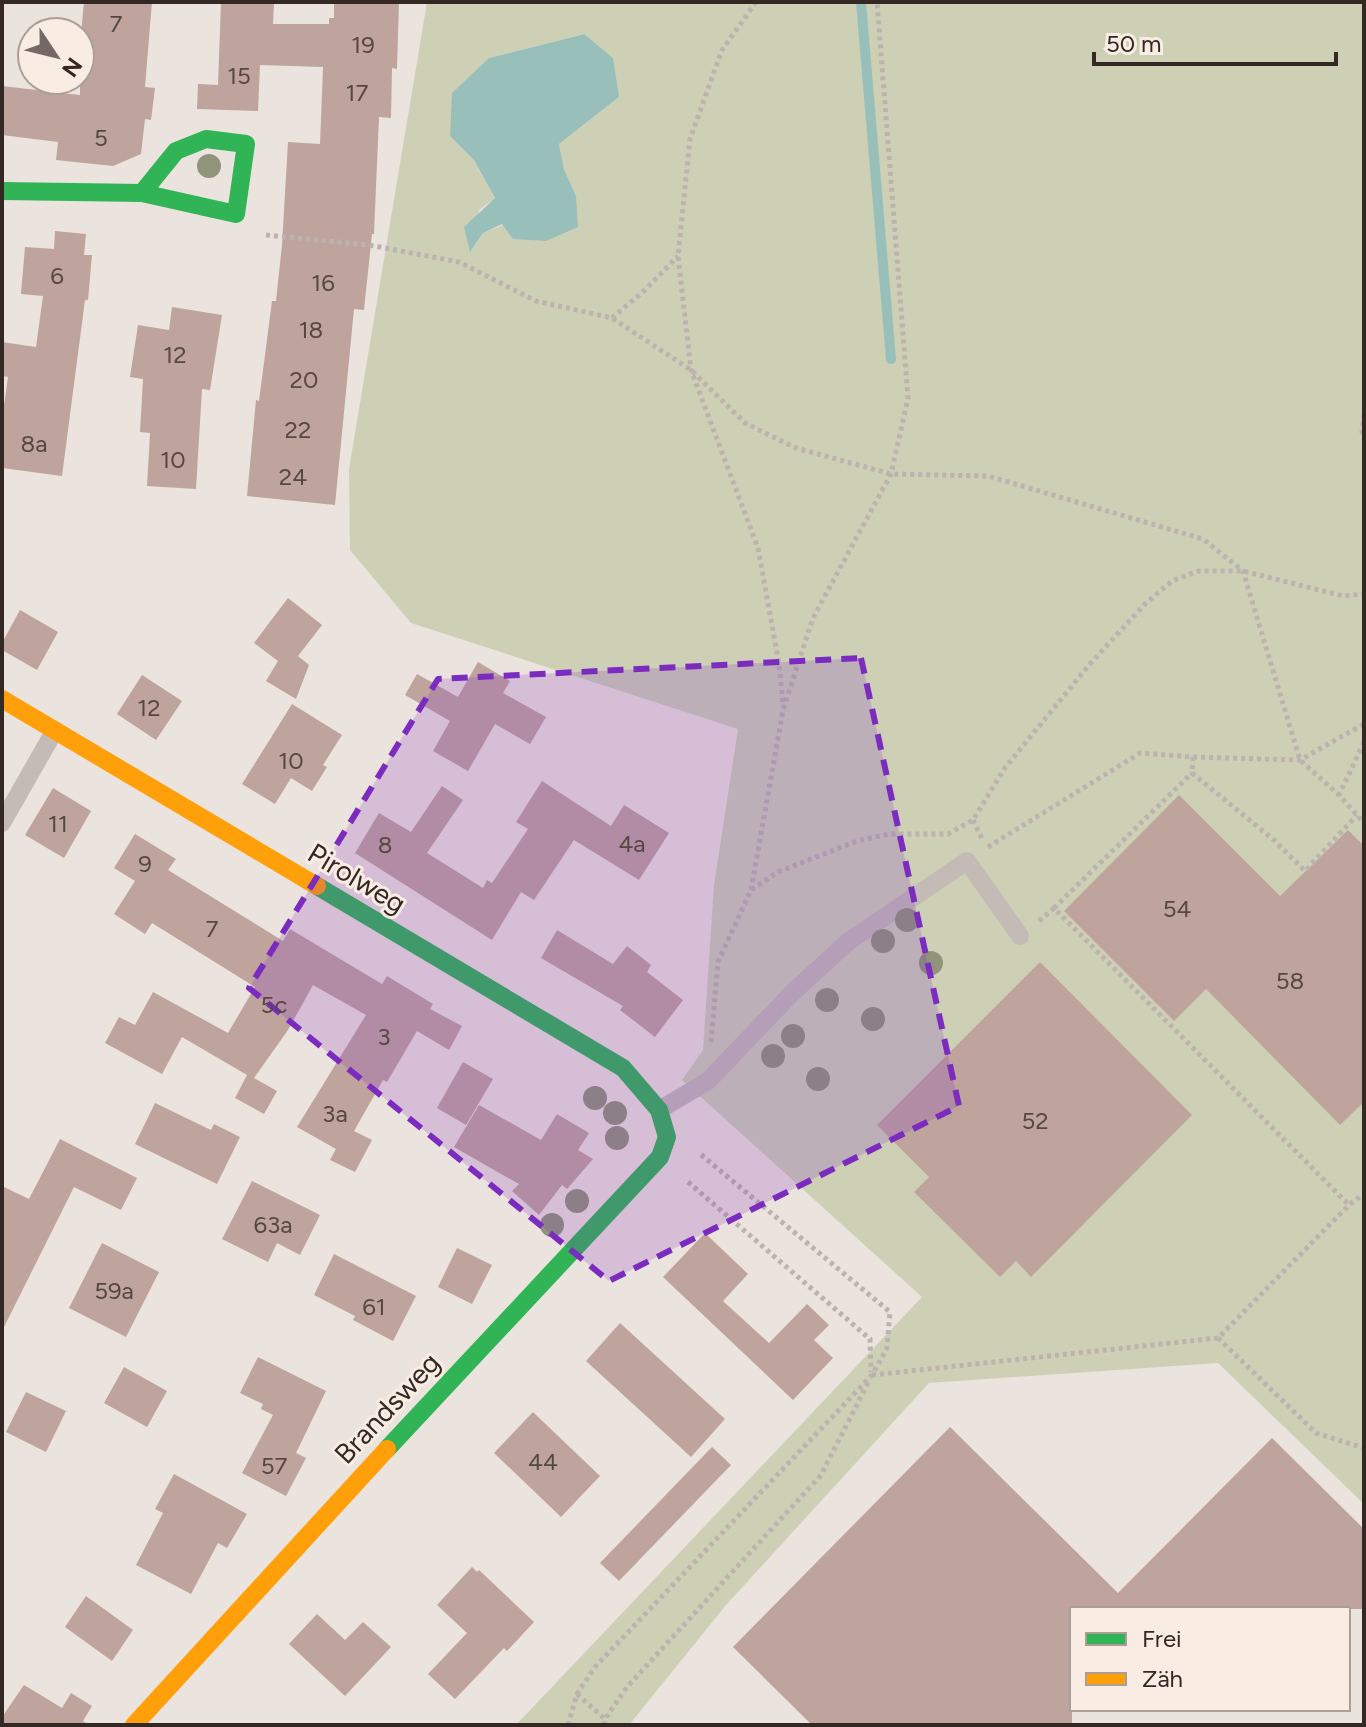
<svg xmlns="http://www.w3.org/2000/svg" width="1366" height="1727" font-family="Figtree,sans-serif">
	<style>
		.green { fill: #ced0b6; fill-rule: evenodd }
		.water { fill: #98bfba }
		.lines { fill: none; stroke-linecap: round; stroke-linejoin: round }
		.stream { stroke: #98bfba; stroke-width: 10 }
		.building { fill: #bfa49e }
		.path { stroke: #bcb3af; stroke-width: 5; stroke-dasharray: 4 4; stroke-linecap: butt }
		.lane { stroke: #c4bbb6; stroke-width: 18 }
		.fast { stroke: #30b455; stroke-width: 18 }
		.slow { stroke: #ff9f0a; stroke-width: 18 }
		.tree { fill: #91947a }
		.marked { fill: #7b2cbf; fill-opacity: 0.2; stroke: #7b2cbf; stroke-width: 6; stroke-dasharray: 16 10; stroke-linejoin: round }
		.labels { text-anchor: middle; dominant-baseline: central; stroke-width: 6; stroke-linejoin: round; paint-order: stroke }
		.number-label { font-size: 24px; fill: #574743 }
		.street-label { font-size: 28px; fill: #342825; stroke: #f9ede3 }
	</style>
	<rect width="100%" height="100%" fill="#ebe3dd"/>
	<path class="green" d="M 427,2 L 1364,2 L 1364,1504 L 1218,1363 L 929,1383 L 726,1605 L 629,1725 L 516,1725 L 922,1297 L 682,1080 L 703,1050 L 714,885 L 738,729 L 411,623 L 350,550 L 349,469 ZM 583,34 L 619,97 L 559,144 L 564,169 L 576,196 L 483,233 L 471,251 L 479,210 L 495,198 L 474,160 L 489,58 Z"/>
	<path class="water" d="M 584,34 L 613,58 L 619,97 L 559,144 L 564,169 L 576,196 L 578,227 L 546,241 L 513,239 L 502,224 L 483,233 L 470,252 L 464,227 L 495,198 L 474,160 L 450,136 L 452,93 L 489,58 Z"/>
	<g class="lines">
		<path class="stream" d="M 861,2 L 891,359"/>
	</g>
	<g class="building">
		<path d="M 84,2 L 152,2 L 145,87 L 155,88 L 151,120 L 145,119 L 141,154 L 113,166 L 56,160 L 58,142 L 2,135 L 2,86 L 80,95 L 80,44 Z"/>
		<path d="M 221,2 L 274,2 L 273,24 L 329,24 L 329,18 L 334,18 L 334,2 L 399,2 L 397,69 L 392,68 L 391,118 L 379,117 L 374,234 L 372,234 L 364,310 L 354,309 L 335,505 L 247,496 L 256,400 L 259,401 L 272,301 L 276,301 L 282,245 L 288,142 L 320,144 L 323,67 L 260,65 L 258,111 L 197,109 L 198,84 L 218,85 Z"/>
		<path d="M 55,231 L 86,234 L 84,255 L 92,255 L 88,300 L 85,300 L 62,476 L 2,468 L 2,419 L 8,377 L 2,376 L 2,342 L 36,347 L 43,296 L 21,294 L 25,247 L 54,249 Z"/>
		<path d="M 172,307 L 222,315 L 210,390 L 202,389 L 196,489 L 147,486 L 150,433 L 140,432 L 143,379 L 130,377 L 138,325 L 169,330 Z"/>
		<path d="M 288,598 L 322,625 L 298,656 L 309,665 L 296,699 L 266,681 L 278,661 L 254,643 Z"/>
		<path d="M 20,610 L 58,632 L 37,670 L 2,650 L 2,643 Z"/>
		<path d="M 478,662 L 510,681 L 503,693 L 546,717 L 530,744 L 495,724 L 468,771 L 433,751 L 450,721 L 405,695 L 417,674 L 458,697 Z"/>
		<path d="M 142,675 L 182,701 L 156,740 L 117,714 Z"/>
		<path d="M 292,704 L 342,735 L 323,765 L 327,767 L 312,791 L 291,778 L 275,804 L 242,784 Z"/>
		<path d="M 542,781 L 611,826 L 624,805 L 669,833 L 639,880 L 574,840 L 534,900 L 521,892 L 492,940 L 355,853 L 379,813 L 411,832 L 442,786 L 463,800 L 427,853 L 483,888 L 487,880 L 492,883 L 528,829 L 516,822 Z"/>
		<path d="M 53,788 L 91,811 L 64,858 L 25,835 Z"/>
		<path d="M 1179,795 L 1280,896 L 1348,830 L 1364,846 L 1364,1102 L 1340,1125 L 1206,989 L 1174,1021 L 1064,911 Z"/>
		<path d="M 135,834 L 176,859 L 168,870 L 283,941 L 290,929 L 382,984 L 387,976 L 433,1004 L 430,1009 L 462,1026 L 449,1050 L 417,1031 L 387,1082 L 383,1080 L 354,1131 L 372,1140 L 355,1172 L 330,1160 L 336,1149 L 297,1127 L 366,1015 L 313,985 L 288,1030 L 254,1078 L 277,1091 L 264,1114 L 235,1098 L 247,1075 L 182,1037 L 162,1074 L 105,1043 L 119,1017 L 135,1025 L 153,992 L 228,1033 L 255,987 L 152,923 L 145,934 L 114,914 L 135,881 L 114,868 Z"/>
		<path d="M 557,930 L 613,964 L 627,946 L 651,965 L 647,972 L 683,1000 L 655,1037 L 620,1010 L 623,1006 L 541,958 Z"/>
		<path d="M 1040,962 L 1192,1115 L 1031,1277 L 1016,1261 L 1000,1277 L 914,1192 L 929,1177 L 877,1125 Z"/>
		<path d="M 463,1062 L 493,1079 L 466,1125 L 437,1108 Z"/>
		<path d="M 155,1103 L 211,1130 L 214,1124 L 240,1137 L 217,1184 L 135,1144 Z"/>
		<path d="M 479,1105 L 541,1140 L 557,1114 L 589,1133 L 578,1150 L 593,1159 L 567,1189 L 562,1185 L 539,1215 L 512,1191 L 519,1184 L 454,1147 Z"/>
		<path d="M 60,1139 L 137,1178 L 121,1210 L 74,1187 L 2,1331 L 2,1186 L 29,1199 Z"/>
		<path d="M 252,1181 L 320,1215 L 300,1255 L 277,1243 L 268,1262 L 222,1239 Z"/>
		<path d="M 705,1233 L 748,1274 L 723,1301 L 769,1343 L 807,1304 L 829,1325 L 814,1340 L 833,1358 L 793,1400 L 663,1277 Z"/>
		<path d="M 102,1243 L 159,1272 L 126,1337 L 69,1308 Z"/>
		<path d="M 457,1248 L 492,1265 L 472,1304 L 438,1287 Z"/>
		<path d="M 334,1254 L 416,1296 L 393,1341 L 353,1320 L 355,1316 L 314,1295 Z"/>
		<path d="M 620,1323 L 725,1419 L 691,1457 L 586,1361 Z"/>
		<path d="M 258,1357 L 326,1391 L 296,1453 L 306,1458 L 286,1496 L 242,1473 L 273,1415 L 261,1409 L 263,1404 L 240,1393 Z"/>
		<path d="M 124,1367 L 167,1391 L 147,1427 L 104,1403 Z"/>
		<path d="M 26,1392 L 66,1411 L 46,1452 L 6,1432 Z"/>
		<path d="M 533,1412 L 600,1476 L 561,1517 L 494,1453 Z"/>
		<path d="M 950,1427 L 1118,1593 L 1272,1438 L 1364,1529 L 1364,1609 L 1072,1609 L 1072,1725 L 812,1725 L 733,1647 Z"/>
		<path d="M 712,1447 L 731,1465 L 619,1581 L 600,1563 Z"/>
		<path d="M 174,1474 L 247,1514 L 227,1548 L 218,1543 L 191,1594 L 136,1565 L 163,1513 L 155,1509 Z"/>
		<path d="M 472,1567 L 477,1572 L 479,1570 L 534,1622 L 507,1651 L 504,1648 L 455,1699 L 428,1674 L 467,1633 L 437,1605 Z"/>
		<path d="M 86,1596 L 133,1630 L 112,1661 L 65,1627 Z"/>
		<path d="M 317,1614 L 345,1640 L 363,1622 L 391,1647 L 345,1696 L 289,1644 Z"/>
		<path d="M 24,1685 L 62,1708 L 71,1693 L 92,1706 L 83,1721 L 89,1725 L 2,1725 L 2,1717 Z"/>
	</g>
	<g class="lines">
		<g class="path">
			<path d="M 756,2 L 722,50 L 690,139 L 678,256 L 691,370 L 758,548 L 779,664 L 783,705"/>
			<path d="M 266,235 L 369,245 L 459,262 L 536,301 L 612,318 L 691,370 L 745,423 L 796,448 L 891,474 L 988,476 L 1203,539 L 1243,571 L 1300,760 L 1339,795"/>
			<path d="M 612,318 L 645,290 L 678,256"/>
			<path d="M 1364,414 L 1362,432 L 1364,434"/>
			<path d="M 1364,742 L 1339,795 L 1364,823"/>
			<path d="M 1193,757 L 1192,773 L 1274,840 L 1305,871 L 1357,815"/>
			<path d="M 973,820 L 983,841"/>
			<path d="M 988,847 L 1140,753 L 1193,757 L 1300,760 L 1364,724"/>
			<path d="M 751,890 L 783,710 L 813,618 L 891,474 L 908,398 L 877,2"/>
			<path d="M 1054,908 L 1192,773"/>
			<path d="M 1039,921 L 1054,908 L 1349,1205"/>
			<path d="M 711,1042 L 718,962 L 751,890 L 778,872 L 857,841 L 889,834 L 948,834 L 973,820 L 1004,769 L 1089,665 L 1146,603 L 1172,581 L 1198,571 L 1243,571 L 1343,596 L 1364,594"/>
			<path d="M 688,1182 L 870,1339 L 871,1372"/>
			<path d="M 1218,1338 L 1316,1433 L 1364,1448"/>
			<path d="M 872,1375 L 1218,1338 L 1349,1205 L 1364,1194"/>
			<path d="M 577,1694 L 605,1719"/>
			<path d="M 568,1725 L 577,1694 L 595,1667 L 872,1375 L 887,1348 L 890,1312 L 699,1153"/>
			<path d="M 604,1725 L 605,1719 L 627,1687 L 821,1475 L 869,1381"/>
		</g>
		<g class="lane">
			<path d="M 2,823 L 55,730"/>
			<path d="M 659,1110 L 708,1081 L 792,993 L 849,941 L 967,861 L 1020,936"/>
		</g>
		<g class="fast">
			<path d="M 2,191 L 142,193 L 236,214 L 246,144 L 206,139 L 176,151 L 142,193"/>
			<path d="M 317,886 L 623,1068 L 659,1110 L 667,1137 L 660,1157 L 387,1449"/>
		</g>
		<g class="slow">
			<path d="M 2,699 L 317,886"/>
			<path d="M 134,1725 L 387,1449"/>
		</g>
	</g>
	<g class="tree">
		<circle cx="209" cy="166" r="12"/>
		<circle cx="907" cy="920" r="12"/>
		<circle cx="883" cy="941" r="12"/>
		<circle cx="931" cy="963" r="12"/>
		<circle cx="827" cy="1000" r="12"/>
		<circle cx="873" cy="1019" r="12"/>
		<circle cx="793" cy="1036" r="12"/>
		<circle cx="773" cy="1056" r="12"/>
		<circle cx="818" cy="1079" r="12"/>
		<circle cx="595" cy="1098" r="12"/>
		<circle cx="615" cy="1113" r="12"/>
		<circle cx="617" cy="1138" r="12"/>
		<circle cx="577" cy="1201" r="12"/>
		<circle cx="552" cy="1225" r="12"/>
	</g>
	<path class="marked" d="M 861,658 L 959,1106 L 609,1281 L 249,988 L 438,679 Z"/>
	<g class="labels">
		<g class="number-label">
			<text x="116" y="23">7</text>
			<text x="363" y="44">19</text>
			<text x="239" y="75">15</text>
			<text x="357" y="92">17</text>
			<text x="101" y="137">5</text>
			<text x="57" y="275">6</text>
			<text x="323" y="282">16</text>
			<text x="311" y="329">18</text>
			<text x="175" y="354">12</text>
			<text x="304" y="379">20</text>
			<text x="298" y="429">22</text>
			<text x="34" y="443">8a</text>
			<text x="173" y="459">10</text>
			<text x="293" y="476">24</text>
			<text x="149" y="707">12</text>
			<text x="291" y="760">10</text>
			<text x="58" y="823">11</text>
			<text x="632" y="843">4a</text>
			<text x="385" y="844">8</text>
			<text x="145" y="863">9</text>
			<text x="1177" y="908">54</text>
			<text x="212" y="928">7</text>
			<text x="1290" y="980">58</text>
			<text x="274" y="1004">5c</text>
			<text x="384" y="1036">3</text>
			<text x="335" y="1113">3a</text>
			<text x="1035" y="1120">52</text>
			<text x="273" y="1224">63a</text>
			<text x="114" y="1290">59a</text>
			<text x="374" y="1306">61</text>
			<text x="543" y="1461">44</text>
			<text x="274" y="1465">57</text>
		</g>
		<g class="street-label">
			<text transform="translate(357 878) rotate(31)">Pirolweg</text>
			<text transform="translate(387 1408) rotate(-47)">Brandsweg</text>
		</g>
	</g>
	<rect width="1366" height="1727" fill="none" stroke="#342825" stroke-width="8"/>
	<rect x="1070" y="1607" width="280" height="104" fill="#f9ede3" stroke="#aa9e97" stroke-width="2"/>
	<rect x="1086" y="1633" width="40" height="12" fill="#30b455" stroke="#aa9e97" stroke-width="2"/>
	<text x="1142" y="1647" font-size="24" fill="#342825">Frei</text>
	<rect x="1086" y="1673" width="40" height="12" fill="#ff9f0a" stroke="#aa9e97" stroke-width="2"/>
	<text x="1142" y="1687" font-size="24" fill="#342825">Zäh</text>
	<g transform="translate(56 56) rotate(125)"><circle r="38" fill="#f9ede3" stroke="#aa9e97" stroke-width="2"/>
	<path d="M0-6L14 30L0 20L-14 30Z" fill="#746965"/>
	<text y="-12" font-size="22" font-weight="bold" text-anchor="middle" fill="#342825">N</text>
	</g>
	<path d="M1094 52v12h242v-12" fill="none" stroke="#342825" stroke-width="4"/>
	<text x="1106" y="52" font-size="24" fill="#342825" stroke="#f9ede3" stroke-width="6" paint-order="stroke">50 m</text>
</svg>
